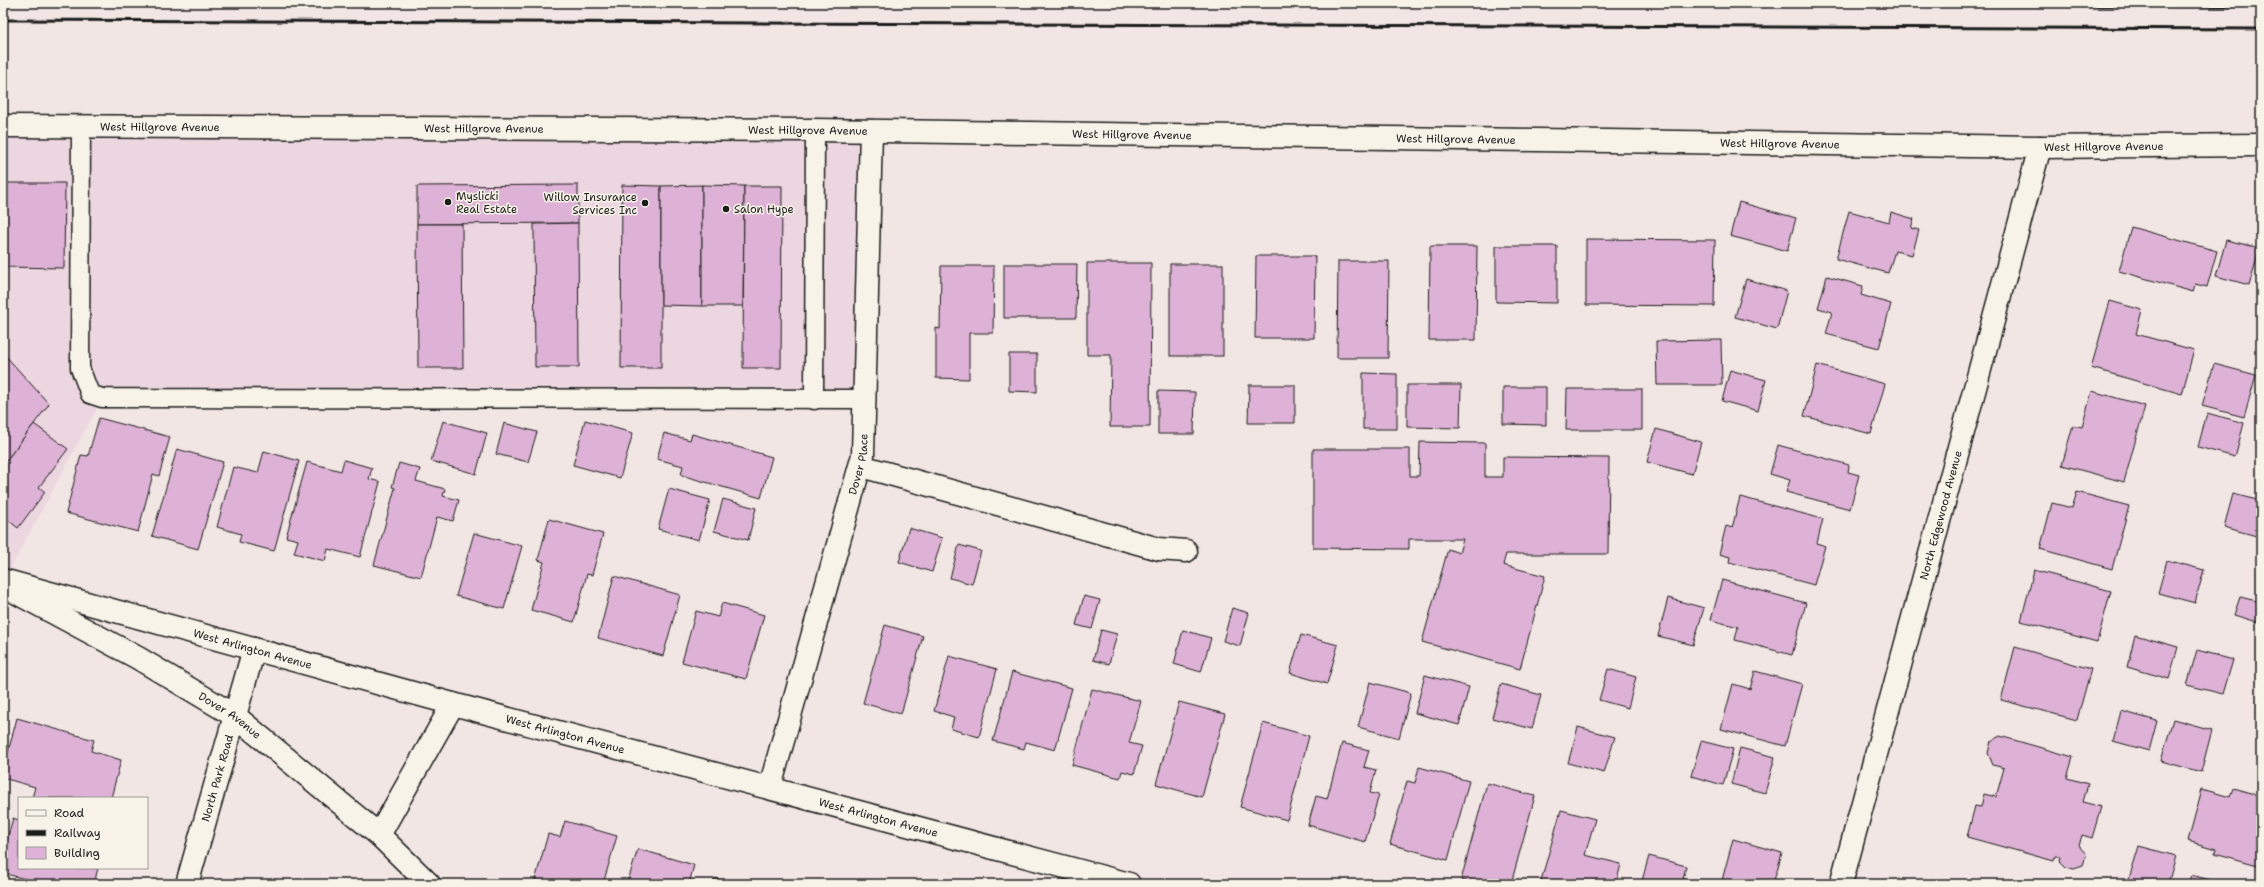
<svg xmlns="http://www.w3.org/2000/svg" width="2264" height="887" font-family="'Shantell Sans',sans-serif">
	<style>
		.built { fill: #ecd6e0 }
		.building { fill: #deb2d6; stroke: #1c1c1c }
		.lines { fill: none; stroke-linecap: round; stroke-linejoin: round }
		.lane-casing { stroke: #1c1c1c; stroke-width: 21 }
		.street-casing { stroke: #1c1c1c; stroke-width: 25 }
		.secondary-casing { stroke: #1c1c1c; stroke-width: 25 }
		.lane { stroke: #f7f3e8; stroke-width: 18 }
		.street { stroke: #f7f3e8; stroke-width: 22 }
		.secondary { stroke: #f7f3e8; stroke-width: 22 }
		.rail { stroke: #1c1c1c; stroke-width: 3 }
		.poi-dot { fill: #1c1c1c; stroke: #f7f3e8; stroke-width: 1.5 }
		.labels { text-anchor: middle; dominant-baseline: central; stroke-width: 3; stroke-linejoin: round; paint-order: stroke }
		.street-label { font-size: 11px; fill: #1c1c1c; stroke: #f7f3e8 }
		.poi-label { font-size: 11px; fill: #1c1c1c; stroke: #f7f3e8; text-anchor: start }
	</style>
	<rect width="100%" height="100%" fill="#f2e6e4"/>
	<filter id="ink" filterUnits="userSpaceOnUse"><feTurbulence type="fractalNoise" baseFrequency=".025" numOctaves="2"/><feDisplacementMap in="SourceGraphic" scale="8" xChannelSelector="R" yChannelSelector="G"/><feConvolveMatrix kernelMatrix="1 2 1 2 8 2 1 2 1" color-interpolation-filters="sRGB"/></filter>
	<g filter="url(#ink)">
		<path class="built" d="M 3,132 L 864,138 L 857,392 L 107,390 L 9,571 L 3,569 Z"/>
		<g class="building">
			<path d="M 3,183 L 65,183 L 64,268 L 3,267 Z"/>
			<path d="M 578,185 L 578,223 L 417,224 L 417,186 Z"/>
			<path d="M 622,185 L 661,186 L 661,368 L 621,368 Z"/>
			<path d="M 702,185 L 702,306 L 661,305 L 661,186 Z"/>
			<path d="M 702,185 L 744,186 L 743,306 L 702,306 Z"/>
			<path d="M 744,186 L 782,186 L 781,368 L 743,368 Z"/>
			<path d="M 1739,202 L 1796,218 L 1787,251 L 1730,236 Z"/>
			<path d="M 1849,211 L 1889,222 L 1891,212 L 1914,219 L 1911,228 L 1919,230 L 1912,255 L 1895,251 L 1888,273 L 1836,259 Z"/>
			<path d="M 578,223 L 579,367 L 535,367 L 534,224 Z"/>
			<path d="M 417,224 L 462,224 L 463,368 L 418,368 Z"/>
			<path d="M 2131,227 L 2217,251 L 2207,287 L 2195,284 L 2193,292 L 2119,271 Z"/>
			<path d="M 1586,239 L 1715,240 L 1714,306 L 1586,305 Z"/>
			<path d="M 2226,240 L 2260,248 L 2249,285 L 2216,276 Z"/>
			<path d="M 1430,246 L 1477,246 L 1476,340 L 1429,340 Z"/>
			<path d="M 1496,246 L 1557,246 L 1557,303 L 1496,302 Z"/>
			<path d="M 1256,256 L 1315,256 L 1314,338 L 1255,338 Z"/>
			<path d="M 1338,261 L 1389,261 L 1388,358 L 1337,358 Z"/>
			<path d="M 1087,263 L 1151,263 L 1150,427 L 1110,427 L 1111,355 L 1087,355 Z"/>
			<path d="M 1004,264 L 1077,264 L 1076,318 L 1004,318 Z"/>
			<rect x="1170" y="264" width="53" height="92"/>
			<path d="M 941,266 L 994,266 L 993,333 L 969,333 L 969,379 L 936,378 L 936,328 L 940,329 Z"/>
			<path d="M 1827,276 L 1863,286 L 1861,295 L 1891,304 L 1879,348 L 1826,334 L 1832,312 L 1818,308 Z"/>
			<path d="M 1746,279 L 1787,291 L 1777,329 L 1735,317 Z"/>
			<path d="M 2110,301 L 2142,310 L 2136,334 L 2194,350 L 2182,394 L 2091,368 Z"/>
			<path d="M 1721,340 L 1722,385 L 1657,385 L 1656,341 Z"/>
			<path d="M 3,353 L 49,404 L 3,465 Z"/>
			<path d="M 1009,354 L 1037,354 L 1037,392 L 1009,391 Z"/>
			<path d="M 2214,364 L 2256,375 L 2244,417 L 2202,406 Z"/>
			<path d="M 1817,365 L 1885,384 L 1871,434 L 1804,416 Z"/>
			<path d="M 1730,370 L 1766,380 L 1758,411 L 1722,401 Z"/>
			<path d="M 1363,373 L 1397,374 L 1397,429 L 1363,429 Z"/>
			<path d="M 1249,385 L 1295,385 L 1295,423 L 1248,423 Z"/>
			<path d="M 1407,385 L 1461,385 L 1460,428 L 1407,427 Z"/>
			<path d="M 1503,387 L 1546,387 L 1546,425 L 1503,424 Z"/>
			<path d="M 1567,389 L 1642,389 L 1642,430 L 1566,430 Z"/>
			<path d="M 1158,391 L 1195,392 L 1194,434 L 1158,434 Z"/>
			<path d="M 2092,391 L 2145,406 L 2124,482 L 2062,465 L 2073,425 L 2082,427 Z"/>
			<path d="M 2261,394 L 2261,411 L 2257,410 Z"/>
			<path d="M 2207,413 L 2244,423 L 2235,457 L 2198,447 Z"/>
			<path d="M 99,418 L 170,437 L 159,476 L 153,474 L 138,532 L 66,513 L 81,455 L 88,456 Z"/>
			<path d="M 585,420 L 633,433 L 620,478 L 573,465 Z"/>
			<path d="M 443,421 L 487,433 L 476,474 L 431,461 Z"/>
			<path d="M 504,423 L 537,432 L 528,462 L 496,454 Z"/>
			<path d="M 34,424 L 68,449 L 39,487 L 45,492 L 18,528 L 3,516 L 3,465 Z"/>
			<path d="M 1656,429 L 1701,442 L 1692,474 L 1647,462 Z"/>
			<path d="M 664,433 L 690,440 L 692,434 L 772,457 L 761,498 L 681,475 L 683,466 L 657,459 Z"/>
			<path d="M 1420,442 L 1485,443 L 1485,477 L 1503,477 L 1503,457 L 1609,458 L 1608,554 L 1506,554 L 1503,565 L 1545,576 L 1520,669 L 1422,642 L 1448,549 L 1459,553 L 1463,539 L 1409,539 L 1409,549 L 1313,548 L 1313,449 L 1410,449 L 1410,476 L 1419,476 Z"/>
			<path d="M 1778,445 L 1849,465 L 1848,472 L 1859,475 L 1850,509 L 1786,492 L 1790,480 L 1770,474 Z"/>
			<path d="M 177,449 L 223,462 L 198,549 L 152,536 Z"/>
			<path d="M 264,451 L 299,461 L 274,551 L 239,542 L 241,534 L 217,527 L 233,467 L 258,473 Z"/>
			<path d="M 344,460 L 372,468 L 369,479 L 380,482 L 360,557 L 328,549 L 325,561 L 294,553 L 298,540 L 286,537 L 307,462 L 341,471 Z"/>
			<path d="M 399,463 L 420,469 L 416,481 L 445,489 L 443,496 L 459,500 L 453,521 L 437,517 L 421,577 L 374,565 L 395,488 L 392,487 Z"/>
			<path d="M 669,489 L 710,500 L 699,540 L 658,529 Z"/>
			<path d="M 2077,492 L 2129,506 L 2112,569 L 2040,549 L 2052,503 L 2072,508 Z"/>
			<path d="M 2233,494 L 2261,501 L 2260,537 L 2224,527 Z"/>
			<path d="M 1740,497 L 1823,519 L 1817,543 L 1825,546 L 1814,585 L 1729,562 L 1730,557 L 1719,554 L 1726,526 L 1732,528 Z"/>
			<path d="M 723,499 L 756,508 L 748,540 L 714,531 Z"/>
			<path d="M 549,519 L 603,534 L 592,575 L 587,574 L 574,622 L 531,610 L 544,562 L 538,560 Z"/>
			<path d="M 909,528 L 942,538 L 932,572 L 899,562 Z"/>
			<path d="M 474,533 L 522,546 L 504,609 L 456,596 Z"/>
			<path d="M 959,545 L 981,551 L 972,584 L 950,578 Z"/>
			<path d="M 2167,560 L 2204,570 L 2195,603 L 2158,593 Z"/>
			<path d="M 2034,570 L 2111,591 L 2097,642 L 2021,621 Z"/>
			<path d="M 614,576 L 680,595 L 663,656 L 598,638 Z"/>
			<path d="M 1722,580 L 1806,603 L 1792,655 L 1735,640 L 1738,627 L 1711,620 Z"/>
			<path d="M 1084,596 L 1100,600 L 1092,629 L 1076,625 Z"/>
			<path d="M 2240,597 L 2261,602 L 2261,623 L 2234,615 Z"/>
			<path d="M 1668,598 L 1704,608 L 1693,645 L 1658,636 Z"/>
			<path d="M 722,603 L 764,615 L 746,679 L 682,662 L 696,611 L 718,617 Z"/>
			<path d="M 1232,608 L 1249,613 L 1240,646 L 1223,641 Z"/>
			<path d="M 885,625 L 923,636 L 901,714 L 863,703 Z"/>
			<path d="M 1101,630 L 1117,634 L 1109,664 L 1093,660 Z"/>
			<path d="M 1183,630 L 1211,638 L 1201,672 L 1174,664 Z"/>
			<path d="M 1301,635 L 1338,645 L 1327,684 L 1290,673 Z"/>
			<path d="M 2135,635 L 2178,647 L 2169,679 L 2127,667 Z"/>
			<path d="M 2015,647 L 2091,669 L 2077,720 L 2001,700 Z"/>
			<path d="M 2197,650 L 2233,660 L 2223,694 L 2187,685 Z"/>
			<path d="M 949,656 L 997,669 L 979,737 L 951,729 L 954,717 L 934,711 Z"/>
			<path d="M 1608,669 L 1636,677 L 1628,708 L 1599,700 Z"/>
			<path d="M 1755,671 L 1802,684 L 1785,746 L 1721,729 L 1733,684 L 1750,689 Z"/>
			<path d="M 1012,672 L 1072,688 L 1055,750 L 1026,742 L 1024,749 L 993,741 Z"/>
			<path d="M 1425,675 L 1469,687 L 1459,725 L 1415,713 Z"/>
			<path d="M 1370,682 L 1411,693 L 1399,738 L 1358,727 Z"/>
			<path d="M 1501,684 L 1541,695 L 1532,729 L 1492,718 Z"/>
			<path d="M 1092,689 L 1141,701 L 1129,743 L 1142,746 L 1134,774 L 1122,771 L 1120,778 L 1072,765 Z"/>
			<path d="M 1179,702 L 1225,714 L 1202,797 L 1156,784 Z"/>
			<path d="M 2121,711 L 2157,721 L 2149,751 L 2113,741 Z"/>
			<path d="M 17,718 L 94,740 L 91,751 L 121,760 L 111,798 L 32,798 L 35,787 L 3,778 L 3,771 Z"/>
			<path d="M 2173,719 L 2212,730 L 2201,772 L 2161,761 Z"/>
			<path d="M 1263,723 L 1309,736 L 1287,820 L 1240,807 Z"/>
			<path d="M 1578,727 L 1615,737 L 1604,773 L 1568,763 Z"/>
			<path d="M 2000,736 L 2073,757 L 2067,778 L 2088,784 L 2083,802 L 2101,807 L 2092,838 L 2082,835 L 2079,846 L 2086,854 L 2083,866 L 2074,869 L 2066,867 L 2059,860 L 2060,856 L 2055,856 L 2054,861 L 1967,837 L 1975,806 L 1981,807 L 1984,794 L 1996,797 L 2004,768 L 1993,765 L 1988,753 L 1991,741 Z"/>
			<path d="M 1701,741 L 1733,749 L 1723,785 L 1691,776 Z"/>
			<path d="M 1342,743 L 1369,750 L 1364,767 L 1376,770 L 1370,793 L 1379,795 L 1365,842 L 1308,825 L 1316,796 L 1327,799 Z"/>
			<path d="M 1740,748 L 1775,757 L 1765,793 L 1731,784 Z"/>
			<path d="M 2261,753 L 2261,769 L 2257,768 Z"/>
			<path d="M 1419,767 L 1469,781 L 1448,860 L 1390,844 L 1407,781 L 1415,783 Z"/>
			<path d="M 1487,783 L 1535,796 L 1511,884 L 1477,884 L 1461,880 Z"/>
			<path d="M 2233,788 L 2261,796 L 2261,866 L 2215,853 L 2216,849 L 2188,841 L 2202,789 L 2230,797 Z"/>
			<path d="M 1561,810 L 1595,819 L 1585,855 L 1621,864 L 1616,884 L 1540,884 Z"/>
			<path d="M 13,818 L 19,820 L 19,868 L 98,868 L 94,884 L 43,884 L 3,873 L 3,854 Z"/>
			<path d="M 565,821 L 617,836 L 603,884 L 534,884 L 548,834 L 560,837 Z"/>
			<path d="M 1733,839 L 1782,853 L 1773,884 L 1721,884 Z"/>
			<path d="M 2139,846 L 2176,856 L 2168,884 L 2128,882 Z"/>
			<path d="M 638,849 L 694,865 L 689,884 L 627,884 Z"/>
			<path d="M 1649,856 L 1686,866 L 1682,884 L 1641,884 Z"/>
			<path d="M 2192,875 L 2224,884 L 2189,884 Z"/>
			<path d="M 715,878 L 736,884 L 713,884 Z"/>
		</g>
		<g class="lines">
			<g class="lane-casing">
				<g id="lane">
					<path d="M 81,126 L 80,368 L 90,394 L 102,398 L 865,399"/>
					<path d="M 814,400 L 815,130"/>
				</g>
			</g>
			<g class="street-casing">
				<g id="street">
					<path d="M 861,466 L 1159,549 L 1186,551"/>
					<path id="s1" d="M 3,580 L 453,704 L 1129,884"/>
					<path id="s2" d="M 15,592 L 138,658 L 235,716 L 379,835 L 429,884"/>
					<path id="s3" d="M 770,787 L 863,455 L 871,131"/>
					<path d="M 379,835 L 453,704"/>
					<path id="s4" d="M 187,884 L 254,649"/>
					<path id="s5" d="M 1841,884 L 2040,147"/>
				</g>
			</g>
			<g class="secondary-casing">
				<g id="secondary">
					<path id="s6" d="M 3,126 L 815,130 L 2040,147 L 2261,145"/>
				</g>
			</g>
			<use href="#lane" class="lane"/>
			<use href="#street" class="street"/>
			<use href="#secondary" class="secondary"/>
			<g class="rail">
				<path d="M 1434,3 L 2261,6"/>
				<path d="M 3,20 L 2261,29"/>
			</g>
		</g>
	</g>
	<g class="poi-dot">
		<circle cx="448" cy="202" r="4"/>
		<circle cx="645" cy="203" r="4"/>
		<circle cx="726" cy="209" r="4"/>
	</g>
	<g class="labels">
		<g class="street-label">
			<text stroke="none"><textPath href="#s6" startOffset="157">West Hillgrove Avenue</textPath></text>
			<text stroke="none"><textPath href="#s6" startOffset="481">West Hillgrove Avenue</textPath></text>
			<text stroke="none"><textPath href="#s6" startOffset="805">West Hillgrove Avenue</textPath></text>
			<text stroke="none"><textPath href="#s6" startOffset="1129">West Hillgrove Avenue</textPath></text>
			<text stroke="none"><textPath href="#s6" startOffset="1453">West Hillgrove Avenue</textPath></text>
			<text stroke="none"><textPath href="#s6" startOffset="1777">West Hillgrove Avenue</textPath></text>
			<text stroke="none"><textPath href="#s6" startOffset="2101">West Hillgrove Avenue</textPath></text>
			<text stroke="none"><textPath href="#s3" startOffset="335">Dover Place</textPath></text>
			<text stroke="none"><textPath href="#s5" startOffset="382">North Edgewood Avenue</textPath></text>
			<text stroke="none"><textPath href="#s1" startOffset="259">West Arlington Avenue</textPath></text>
			<text stroke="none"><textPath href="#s2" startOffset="248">Dover Avenue</textPath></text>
			<text stroke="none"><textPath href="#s1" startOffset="583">West Arlington Avenue</textPath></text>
			<text stroke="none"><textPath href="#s4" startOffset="110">North Park Road</textPath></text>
			<text stroke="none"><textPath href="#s1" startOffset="907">West Arlington Avenue</textPath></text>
		</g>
		<g class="poi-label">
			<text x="456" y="196">Myslicki<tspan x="456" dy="13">Real Estate</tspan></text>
			<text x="637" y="197" text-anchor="end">Willow Insurance<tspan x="637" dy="13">Services Inc</tspan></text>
			<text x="734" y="209">Salon Hype</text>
		</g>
	</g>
	<rect width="2264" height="887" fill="none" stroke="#f7f3e8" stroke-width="16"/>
	<rect x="8" y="8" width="2248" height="871" fill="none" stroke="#1c1c1c" stroke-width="1.5" filter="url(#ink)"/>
	<rect x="18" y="797" width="130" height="72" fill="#f7f3e8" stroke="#9f9d96"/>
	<rect x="26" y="810" width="20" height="6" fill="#f7f3e8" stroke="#9f9d96"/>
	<text x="54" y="817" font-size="12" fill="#1c1c1c">Road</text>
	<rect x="26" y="830" width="20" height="6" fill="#1c1c1c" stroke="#9f9d96"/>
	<text x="54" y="837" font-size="12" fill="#1c1c1c">Railway</text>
	<rect x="26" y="847" width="20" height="12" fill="#deb2d6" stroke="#9f9d96"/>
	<text x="54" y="857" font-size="12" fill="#1c1c1c">Building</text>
</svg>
